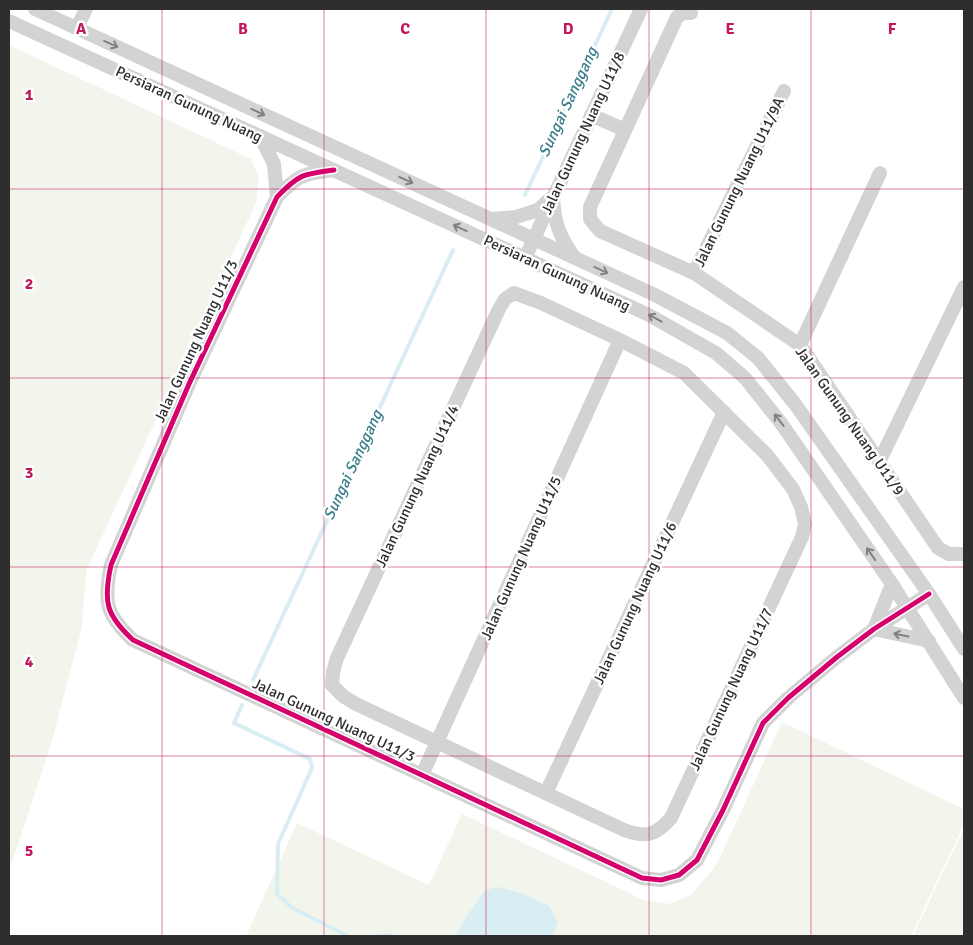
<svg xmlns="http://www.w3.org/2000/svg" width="973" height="945" font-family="Signika,sans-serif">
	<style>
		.green { fill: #f2f5ec }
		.water { fill: #d8eef2 }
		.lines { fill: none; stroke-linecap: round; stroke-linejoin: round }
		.stream { stroke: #d8eef2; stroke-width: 4 }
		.minor { stroke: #d3d3d3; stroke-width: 14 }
		.cycleway-casing { stroke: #fff; stroke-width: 8 }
		.cycleway { stroke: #d6006c; stroke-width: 5 }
		.oneway { stroke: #808080 }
		.grid { fill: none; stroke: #c2185b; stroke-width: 1; stroke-opacity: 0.55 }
		.labels { text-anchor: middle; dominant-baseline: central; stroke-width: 5; stroke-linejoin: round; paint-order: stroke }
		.street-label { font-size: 15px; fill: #2e2e2e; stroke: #fff }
		.water-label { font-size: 16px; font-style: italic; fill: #397e8b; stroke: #fff }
		.grid-label { font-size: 16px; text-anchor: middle; font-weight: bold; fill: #c2185b; stroke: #fff; stroke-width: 5; stroke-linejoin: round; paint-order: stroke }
	</style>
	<rect width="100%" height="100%" fill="#fff"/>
	<g class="green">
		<path d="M 9,45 L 251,159 L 259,178 L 256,203 L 86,571 L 82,627 L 51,744 L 9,872 Z"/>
		<path d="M 782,722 L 964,809 L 964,824 L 911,936 L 246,936 L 297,823 L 429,885 L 462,814 L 644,900 L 669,904 L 691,895 L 703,881 L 717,864 Z"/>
		<path d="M 964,828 L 964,936 L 913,936 Z"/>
	</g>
	<path class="water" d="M 499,887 L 524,894 L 549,906 L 558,922 L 552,936 L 456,936 L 462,923 L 485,890 Z"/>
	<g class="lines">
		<g class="stream">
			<path d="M 525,195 L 612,9"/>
			<path d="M 253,680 L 453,250"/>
			<path d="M 242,705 L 234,723 L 310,759 L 312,768 L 278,844 L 277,894 L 291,907 L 348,936"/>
			<path d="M 378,936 L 389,935 L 391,936"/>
		</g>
		<g class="minor">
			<path d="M 35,9 L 653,294 L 727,333 L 758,358 L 795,404 L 929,594 L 964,649"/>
			<path d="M 691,13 L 684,13 L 677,17 L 590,207 L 590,219 L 600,231 L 694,273 L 800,345 L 938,548 L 949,554 L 964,554"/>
			<path d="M 9,21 L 649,315 L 716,353 L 745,378 L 781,423 L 892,584 L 964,698"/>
			<path d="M 77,28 L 86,9"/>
			<path d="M 591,115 L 625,130"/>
			<path d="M 260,136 L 274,164 L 277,197"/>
			<path d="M 334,170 C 303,174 299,174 277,197 L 189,384 L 111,565 C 103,602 106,615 133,640 L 642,878 L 661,880 L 679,875 L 697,860 L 723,810 L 763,723 L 788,698 L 837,657 L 874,629 L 929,594"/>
			<path d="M 553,199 C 555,225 560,237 574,257"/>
			<path d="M 492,219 L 516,217 L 538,210 L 550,199"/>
			<path d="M 525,258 L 641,9"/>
			<path d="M 694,273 L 784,91"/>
			<path d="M 514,293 L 541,303 L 620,340 L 684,373 L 767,455 L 793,489 L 801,507 L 805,524 L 802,537 L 671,818 C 655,836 646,838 624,830 L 356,704 L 343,696 L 332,685 L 333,672 L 337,658 L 499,309 L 505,299 Z"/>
			<path d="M 800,345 L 880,173"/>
			<path d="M 879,462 L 964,287"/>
			<path d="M 892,584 L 874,629 L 929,641"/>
			<path d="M 422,775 L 620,340"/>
			<path d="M 546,793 L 724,412"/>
		</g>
		<g class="cycleway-casing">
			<path id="cycleway" d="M 334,170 C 303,174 299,174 277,197 L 189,384 L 111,565 C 103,602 106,615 133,640 L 642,878 L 661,880 L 679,875 L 697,860 L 723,810 L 763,723 L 788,698 L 837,657 L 874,629 L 929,594"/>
		</g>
		<use href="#cycleway" class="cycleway"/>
	</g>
	<defs><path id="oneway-shaft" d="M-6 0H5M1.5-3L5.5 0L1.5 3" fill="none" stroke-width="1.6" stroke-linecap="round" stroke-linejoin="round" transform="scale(1.25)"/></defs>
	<g class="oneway">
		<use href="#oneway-shaft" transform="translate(111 44) rotate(25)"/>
		<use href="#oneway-shaft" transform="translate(258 112) rotate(25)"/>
		<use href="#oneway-shaft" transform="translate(406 180) rotate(25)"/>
		<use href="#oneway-shaft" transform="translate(460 228) rotate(-155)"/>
		<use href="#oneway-shaft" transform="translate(601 270) rotate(25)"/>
		<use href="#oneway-shaft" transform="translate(655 318) rotate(-151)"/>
		<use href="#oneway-shaft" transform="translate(779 420) rotate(-128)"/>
		<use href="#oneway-shaft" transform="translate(871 554) rotate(-125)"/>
		<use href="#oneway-shaft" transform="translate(901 635) rotate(-168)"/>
	</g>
	<path class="grid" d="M 162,9 L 162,936M 324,9 L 324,936M 486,9 L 486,936M 649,9 L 649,936M 811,9 L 811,936M 9,189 L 964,189M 9,378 L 964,378M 9,567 L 964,567M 9,756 L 964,756"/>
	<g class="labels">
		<g class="street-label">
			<text transform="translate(189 104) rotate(25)">Persiaran Gunung Nuang</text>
			<text transform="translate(583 133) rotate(-65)">Jalan Gunung Nuang U11/8</text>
			<text transform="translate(739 182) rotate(-64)">Jalan Gunung Nuang U11/9A</text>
			<text transform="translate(557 273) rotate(25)">Persiaran Gunung Nuang</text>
			<text transform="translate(196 341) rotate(-65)">Jalan Gunung Nuang U11/3</text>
			<text transform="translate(850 421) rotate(55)">Jalan Gunung Nuang U11/9</text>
			<text transform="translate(417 486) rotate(-65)">Jalan Gunung Nuang U11/4</text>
			<text transform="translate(521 558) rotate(-66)">Jalan Gunung Nuang U11/5</text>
			<text transform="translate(635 603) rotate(-65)">Jalan Gunung Nuang U11/6</text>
			<text transform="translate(731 689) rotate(-65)">Jalan Gunung Nuang U11/7</text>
			<text transform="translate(334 720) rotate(25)">Jalan Gunung Nuang U11/3</text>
		</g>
		<g class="water-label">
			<text transform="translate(568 102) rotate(-65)">Sungai Sanggang</text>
			<text transform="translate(353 465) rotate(-65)">Sungai Sanggang</text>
		</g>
	</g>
	<g class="grid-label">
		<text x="81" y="34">A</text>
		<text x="243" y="34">B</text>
		<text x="405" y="34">C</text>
		<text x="568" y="34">D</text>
		<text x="730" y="34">E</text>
		<text x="892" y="34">F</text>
		<text x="29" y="100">1</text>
		<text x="29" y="289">2</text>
		<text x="29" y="478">3</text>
		<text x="29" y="667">4</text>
		<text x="29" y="856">5</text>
	</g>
	<rect width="973" height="945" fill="none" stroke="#2e2e2e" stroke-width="20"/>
</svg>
